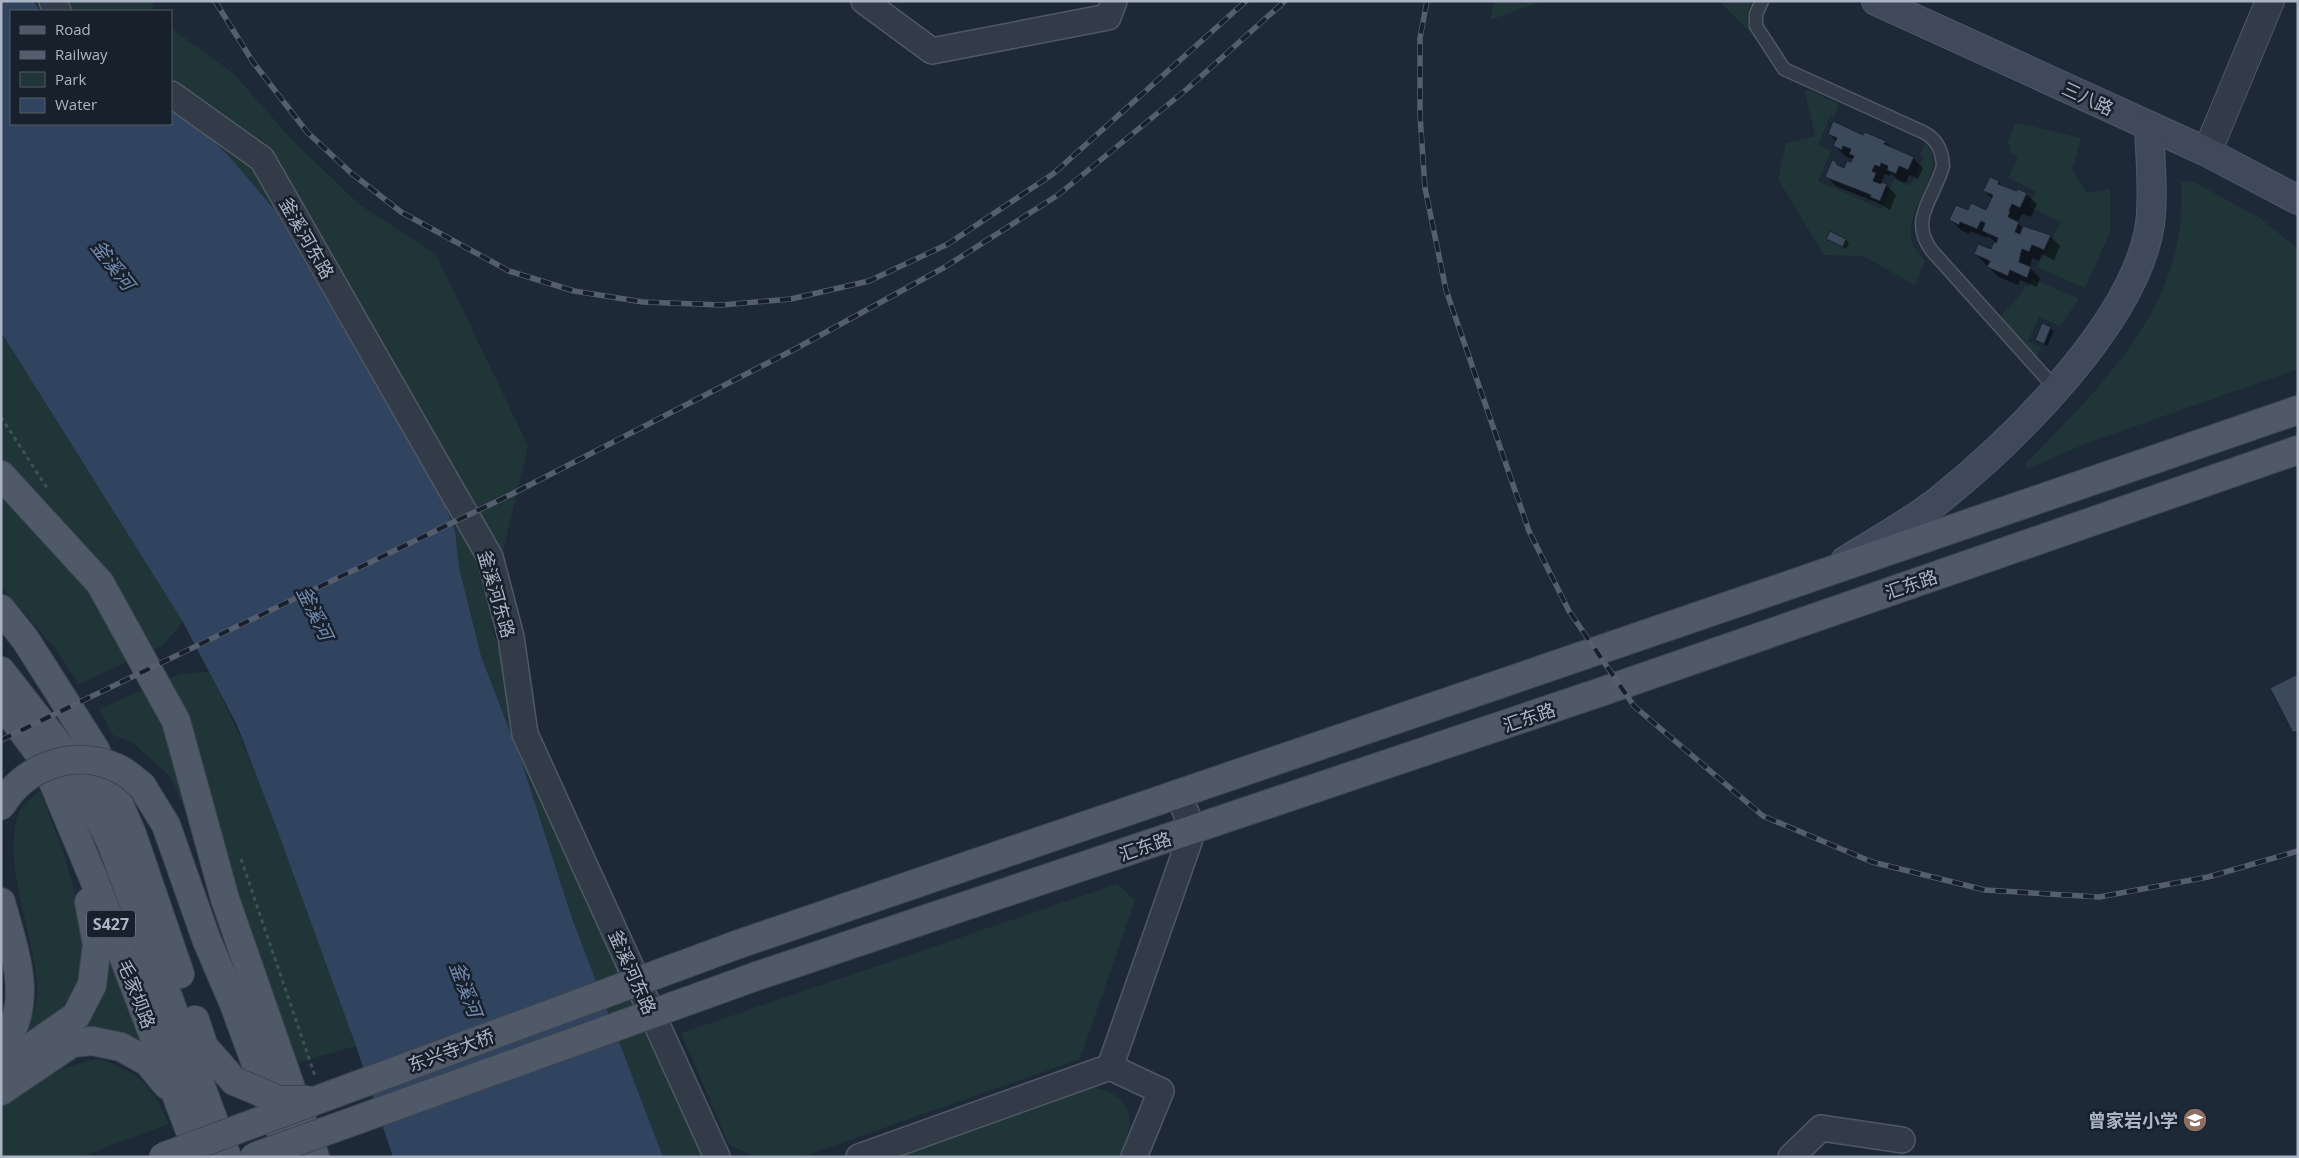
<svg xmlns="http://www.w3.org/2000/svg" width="2299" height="1158" font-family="'Open Sans','Noto Sans SC',sans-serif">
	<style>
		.green { fill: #203538 }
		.water { fill: #31445f }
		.shadow { fill: #0007 }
		.building { fill: #3c495a; stroke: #1a222e }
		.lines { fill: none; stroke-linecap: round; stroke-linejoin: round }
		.service-casing { stroke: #505866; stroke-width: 15 }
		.minor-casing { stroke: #505866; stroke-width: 28 }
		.tertiary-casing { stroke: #505866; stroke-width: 30 }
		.secondary-casing { stroke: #505866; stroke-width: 30 }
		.primary-casing { stroke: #3c4451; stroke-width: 30 }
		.path { stroke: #3e5256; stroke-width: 3; stroke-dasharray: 4 4; stroke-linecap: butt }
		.service { stroke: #323b47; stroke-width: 12 }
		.minor { stroke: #323b47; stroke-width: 25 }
		.tertiary { stroke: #323b47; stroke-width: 28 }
		.secondary { stroke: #40495b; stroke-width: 28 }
		.primary { stroke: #505968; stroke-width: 28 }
		.rail-casing { stroke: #545e6f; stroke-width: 5.5 }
		.rail { stroke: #18202c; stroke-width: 4; stroke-dasharray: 11; stroke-linecap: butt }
		.primary-bridge-casing { stroke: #3c4451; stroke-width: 30; stroke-linecap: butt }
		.primary-bridge { stroke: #505968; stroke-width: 28 }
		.labels { text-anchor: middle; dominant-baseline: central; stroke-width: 5; stroke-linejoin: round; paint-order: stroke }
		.shield { fill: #18202c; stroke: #808897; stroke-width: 1 }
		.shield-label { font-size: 16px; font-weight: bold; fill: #acb5c5 }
		.street-label { font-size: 18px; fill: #acb5c5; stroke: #18202c }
		.poi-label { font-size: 18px; font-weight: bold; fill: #acb5c5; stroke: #18202c; text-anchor: end }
		.water-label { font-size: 19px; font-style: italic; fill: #738caf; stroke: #18202c }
	</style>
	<rect width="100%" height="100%" fill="#1e2937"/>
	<g class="green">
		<path d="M 33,1 L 152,1 L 154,11 L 40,11 Z"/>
		<path d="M 1494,1 L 1543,1 L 1490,20 Z"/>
		<path d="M 1719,1 L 1752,1 L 1747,14 L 1750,32 Z"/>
		<path d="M 171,28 L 234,74 L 294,142 L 360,205 L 436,254 L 528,446 L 494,590 L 491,627 L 614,956 L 705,1157 L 663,1157 L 572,918 L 522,763 L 481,656 L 459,567 L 455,531 L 424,459 L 391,412 L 274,209 L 228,155 L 203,131 L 171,106 Z"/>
		<path d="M 1808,90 L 1839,104 L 1834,117 L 1831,115 L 1818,144 L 1831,151 L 1818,181 L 1881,209 L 1894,179 L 1910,186 L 1924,157 L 1920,155 L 1925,143 C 1952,169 1902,208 1912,242 C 1914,249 1920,255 1925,261 L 1915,285 L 1863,256 L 1824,255 L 1778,179 L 1786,143 L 1815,136 L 1805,91 Z"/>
		<path d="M 2018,123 L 2081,138 L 2072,170 L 2087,193 L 2110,189 L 2110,232 L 2085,288 L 2037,267 L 2061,222 L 2030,207 L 2036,191 L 2008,178 L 2018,157 L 2009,152 L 2011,145 L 2007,143 L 2015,125 Z"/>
		<path d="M 2192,181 L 2260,218 L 2298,249 L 2298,369 L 2087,443 L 2028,469 L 2025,464 C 2103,385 2190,302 2181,182 Z"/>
		<path d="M 2032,279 L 2079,299 L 2060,326 L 2039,317 L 2028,341 L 2042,348 L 2036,356 L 2000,317 L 2019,297 L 2025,286 L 2029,287 Z"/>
		<path d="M 1,332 L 183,622 L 162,646 L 79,684 L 54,647 L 1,587 Z"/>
		<path d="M 209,672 C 270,790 310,920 356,1046 L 293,1064 L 171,777 L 133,743 L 113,735 L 99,709 L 180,674 Z"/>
		<path d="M 40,791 L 63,851 L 80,911 L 86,945 L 78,991 L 63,1014 L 22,1044 C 29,1025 38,1005 37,985 C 34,932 0,859 20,810 C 25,803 33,797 40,791 Z"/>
		<path d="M 1117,884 L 1135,900 L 1080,1059 L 801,1157 L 757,1157 L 729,1145 L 681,1033 Z"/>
		<path d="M 109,950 L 150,1052 C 121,1027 108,1032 73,1035 C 102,1002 103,993 109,950 Z"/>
		<path d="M 100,1059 C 143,1075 151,1084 169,1124 L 80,1157 L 1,1157 L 1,1106 L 5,1102 C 36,1084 64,1063 100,1059 Z"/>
		<path d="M 1085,1087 C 1110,1088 1135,1101 1129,1131 C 1127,1140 1122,1148 1119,1157 L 887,1157 Z"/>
	</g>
	<path class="water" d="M 1,1 L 33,1 L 40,11 L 11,11 L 11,124 L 171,124 L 171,106 L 203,131 L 228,155 L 274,209 L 391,412 L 424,459 L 440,492 L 455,531 L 459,567 L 481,656 L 522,763 L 572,918 L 663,1157 L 393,1157 L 356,1046 L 277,829 L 237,725 L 183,622 L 1,332 Z"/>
	<g class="shadow">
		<path d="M 1829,134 L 1864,136 L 1885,142 L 1893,149 L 1913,158 L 1923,168 L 1918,179 L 1909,175 L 1906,183 L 1898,180 L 1891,173 L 1890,176 L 1885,174 L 1882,181 L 1896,195 L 1890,210 L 1878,203 L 1836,186 L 1826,176 L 1833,161 L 1845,169 L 1854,160 L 1845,156 L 1835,146 L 1837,142 Z"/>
		<path d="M 1999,182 L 2003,187 L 2026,194 L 2037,204 L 2031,217 L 2022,214 L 2018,222 L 2019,224 L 2022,227 L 2050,236 L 2060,246 L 2054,260 L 2042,254 L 2039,261 L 2032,258 L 2030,268 L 2040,278 L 2037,287 L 2020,280 L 2018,285 L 1999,277 L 1975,254 L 1991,251 L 1995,242 L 1988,236 L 1987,238 L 1970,231 L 1969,234 L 1961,230 L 1951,220 L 1969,212 L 1987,211 L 1992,199 L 1985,191 Z"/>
		<path d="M 1828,239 L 1846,240 L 1849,243 L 1846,249 Z"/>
		<path d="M 2043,325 L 2054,331 L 2047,346 L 2037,340 Z"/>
	</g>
	<g class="building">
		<path d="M 1833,121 L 1863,135 L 1865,132 L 1886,141 L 1884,144 L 1914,157 L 1908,170 L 1899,166 L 1896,174 L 1887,170 L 1888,166 L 1881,163 L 1880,167 L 1875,165 L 1872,171 L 1876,173 L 1873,181 L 1881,184 L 1881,182 L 1887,184 L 1880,201 L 1870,197 L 1871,195 L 1825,177 L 1832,160 L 1837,162 L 1836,164 L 1844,168 L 1847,161 L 1851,162 L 1854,156 L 1849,154 L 1851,149 L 1843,146 L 1842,150 L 1833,146 L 1837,138 L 1828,134 Z"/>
		<path d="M 1990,177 L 1999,181 L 1998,184 L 2017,191 L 2018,189 L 2027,193 L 2020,208 L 2012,204 L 2009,211 L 2010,212 L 2008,217 L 2019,222 L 2015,232 L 2020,234 L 2023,226 L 2051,235 L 2044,250 L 2032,245 L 2029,252 L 2022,249 L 2019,262 L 2031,267 L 2027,278 L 2010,270 L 2008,276 L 1987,267 L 1990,261 L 1974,254 L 1978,244 L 1991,249 L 1994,242 L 1996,243 L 1998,238 L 1982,231 L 1985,223 L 1981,221 L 1977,229 L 1960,222 L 1959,225 L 1949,220 L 1956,205 L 1968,210 L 1971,203 L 1986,210 L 1993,195 L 1983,191 Z"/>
		<path d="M 1830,231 L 1846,239 L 1843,247 L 1826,239 Z"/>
		<path d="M 2042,323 L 2051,327 L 2044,344 L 2035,340 Z"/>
		<path d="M 2298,674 L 2298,730 L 2293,733 L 2270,688 Z"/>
	</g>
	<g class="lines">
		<g class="service-casing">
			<path id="service" d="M 1762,1 L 1756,14 L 1756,26 L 1784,69 L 1923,132 C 1937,139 1942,150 1943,166 C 1934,199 1908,219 1932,251 L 2056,389"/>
		</g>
		<g class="minor-casing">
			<g id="minor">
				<path d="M 52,1 L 58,11"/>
				<path d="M 864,1 L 932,51 L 1108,17 L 1114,1"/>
				<path d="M 171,94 L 262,159 L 490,557 L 511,637 L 525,734 L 717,1157"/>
				<path d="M 1110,1067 L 1161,1091 L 1134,1157"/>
				<path d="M 859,1157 L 1110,1067 L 1193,830 L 1178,793"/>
				<path d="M 1791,1157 L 1821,1128 L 1902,1140"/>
			</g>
		</g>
		<g class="tertiary-casing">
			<path id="tertiary" d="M 2207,152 L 2270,1"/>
		</g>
		<g class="secondary-casing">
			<g id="secondary">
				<path d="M 1876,1 L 2207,152 L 2298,200"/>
				<path d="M 1845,561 C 1878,540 1914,521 1943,497 C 2016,438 2136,320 2150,224 C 2154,192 2150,158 2149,126"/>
			</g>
		</g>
		<g class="primary-casing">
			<g id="primary">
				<path d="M 1,475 L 100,583 L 176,721 L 225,899 L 315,1157"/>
				<path d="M 1,609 L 25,639 L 95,749 L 132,834 L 180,974"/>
				<path d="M 1,671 L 65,753 L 111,842 L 227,1157"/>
				<path d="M 1,702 L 44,760 L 93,877 L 200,1157"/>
				<path d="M 142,786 L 166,825 L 207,941 L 234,1004 L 290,1157"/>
				<path d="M 1,902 C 14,951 36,1004 1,1048"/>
				<path d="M 739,944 C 1259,765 1779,590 2298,410"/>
				<path d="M 757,976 L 1595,694 L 2298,450"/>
				<path d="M 195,1020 L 204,1047 L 234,1081"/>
				<path d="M 1,1068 L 76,1016 L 92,985 L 97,944 L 89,902"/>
				<path d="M 1,1091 L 72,1043 L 92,1041 L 121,1047 L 148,1062 L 167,1085"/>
			</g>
		</g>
		<g class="path">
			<path d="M 1,417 L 47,488"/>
			<path d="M 241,859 L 315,1076"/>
		</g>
		<use href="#service" class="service"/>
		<use href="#minor" class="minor"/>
		<use href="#tertiary" class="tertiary"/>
		<use href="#secondary" class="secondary"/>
		<use href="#primary" class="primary"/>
		<g class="rail-casing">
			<g id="rail">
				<path d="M 215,1 L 253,62 L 307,132 L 350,172 L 401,212 L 509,271 L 574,291 L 643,302 L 722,305 L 791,299 L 869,281 L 948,244 L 1053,174 L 1246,1"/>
				<path d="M 1427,1 L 1420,38 L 1420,115 L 1425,188 L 1446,290 L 1529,531 L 1569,611 L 1634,706 L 1763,816 L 1872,862 L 1985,890 L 2099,897 L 2208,877 L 2298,851"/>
				<path d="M 1,740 L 510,495 L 797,348 L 945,267 L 1058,195 L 1187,89 L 1285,1"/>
			</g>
		</g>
		<use href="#rail" class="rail"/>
		<g class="primary-bridge-casing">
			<g id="primary-bridge">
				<path d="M 1,806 C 24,766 75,748 117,768 C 126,772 135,780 142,786"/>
				<path d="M 234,1081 L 279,1100 L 308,1100"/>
				<path d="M 163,1157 L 739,944"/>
				<path d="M 254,1157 L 757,976"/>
			</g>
		</g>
		<use href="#primary-bridge" class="primary-bridge"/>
	</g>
	<defs>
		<g id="school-disc" transform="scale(1.25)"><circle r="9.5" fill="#8d6e63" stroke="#18202c"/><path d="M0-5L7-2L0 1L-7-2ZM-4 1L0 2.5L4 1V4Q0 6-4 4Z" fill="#fff"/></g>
	</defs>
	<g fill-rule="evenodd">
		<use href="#school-disc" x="2195" y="1120"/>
	</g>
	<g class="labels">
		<rect class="shield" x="87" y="910.5" width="48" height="27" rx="4"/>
		<g class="shield-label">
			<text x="111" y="924">S427</text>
		</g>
		<g class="street-label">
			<text transform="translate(2088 98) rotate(25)">三八路</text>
			<text transform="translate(307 238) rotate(60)">釜溪河东路</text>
			<text transform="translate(1911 584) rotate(-19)">汇东路</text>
			<text transform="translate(497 594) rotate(74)">釜溪河东路</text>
			<text transform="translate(1529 717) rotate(-19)">汇东路</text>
			<text transform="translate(1145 846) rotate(-19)">汇东路</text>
			<text transform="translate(633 972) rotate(66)">釜溪河东路</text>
			<text transform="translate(137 994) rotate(69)">毛家坝路</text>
			<text transform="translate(451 1050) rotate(-20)">东兴寺大桥</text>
		</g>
		<g class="poi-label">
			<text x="2178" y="1120">曾家岩小学</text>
		</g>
		<g class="water-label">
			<text transform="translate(113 265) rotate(52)">釜溪河</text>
			<text transform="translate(315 613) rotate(64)">釜溪河</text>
			<text transform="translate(466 989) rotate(69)">釜溪河</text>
		</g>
	</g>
	<rect width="2299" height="1158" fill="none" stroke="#acb5c5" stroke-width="5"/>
	<rect x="10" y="10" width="162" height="115" fill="#18202c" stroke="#535c69"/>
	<rect x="20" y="26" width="25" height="8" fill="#505968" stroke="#535c69"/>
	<text x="55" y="35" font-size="15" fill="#acb5c5">Road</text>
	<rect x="20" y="51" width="25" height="8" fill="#545e6f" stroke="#535c69"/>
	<text x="55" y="60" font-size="15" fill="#acb5c5">Railway</text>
	<rect x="20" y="72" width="25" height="15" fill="#203538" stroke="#535c69"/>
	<text x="55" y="85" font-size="15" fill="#acb5c5">Park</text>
	<rect x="20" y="98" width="25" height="15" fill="#31445f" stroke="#535c69"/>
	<text x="55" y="110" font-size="15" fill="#acb5c5">Water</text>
</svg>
